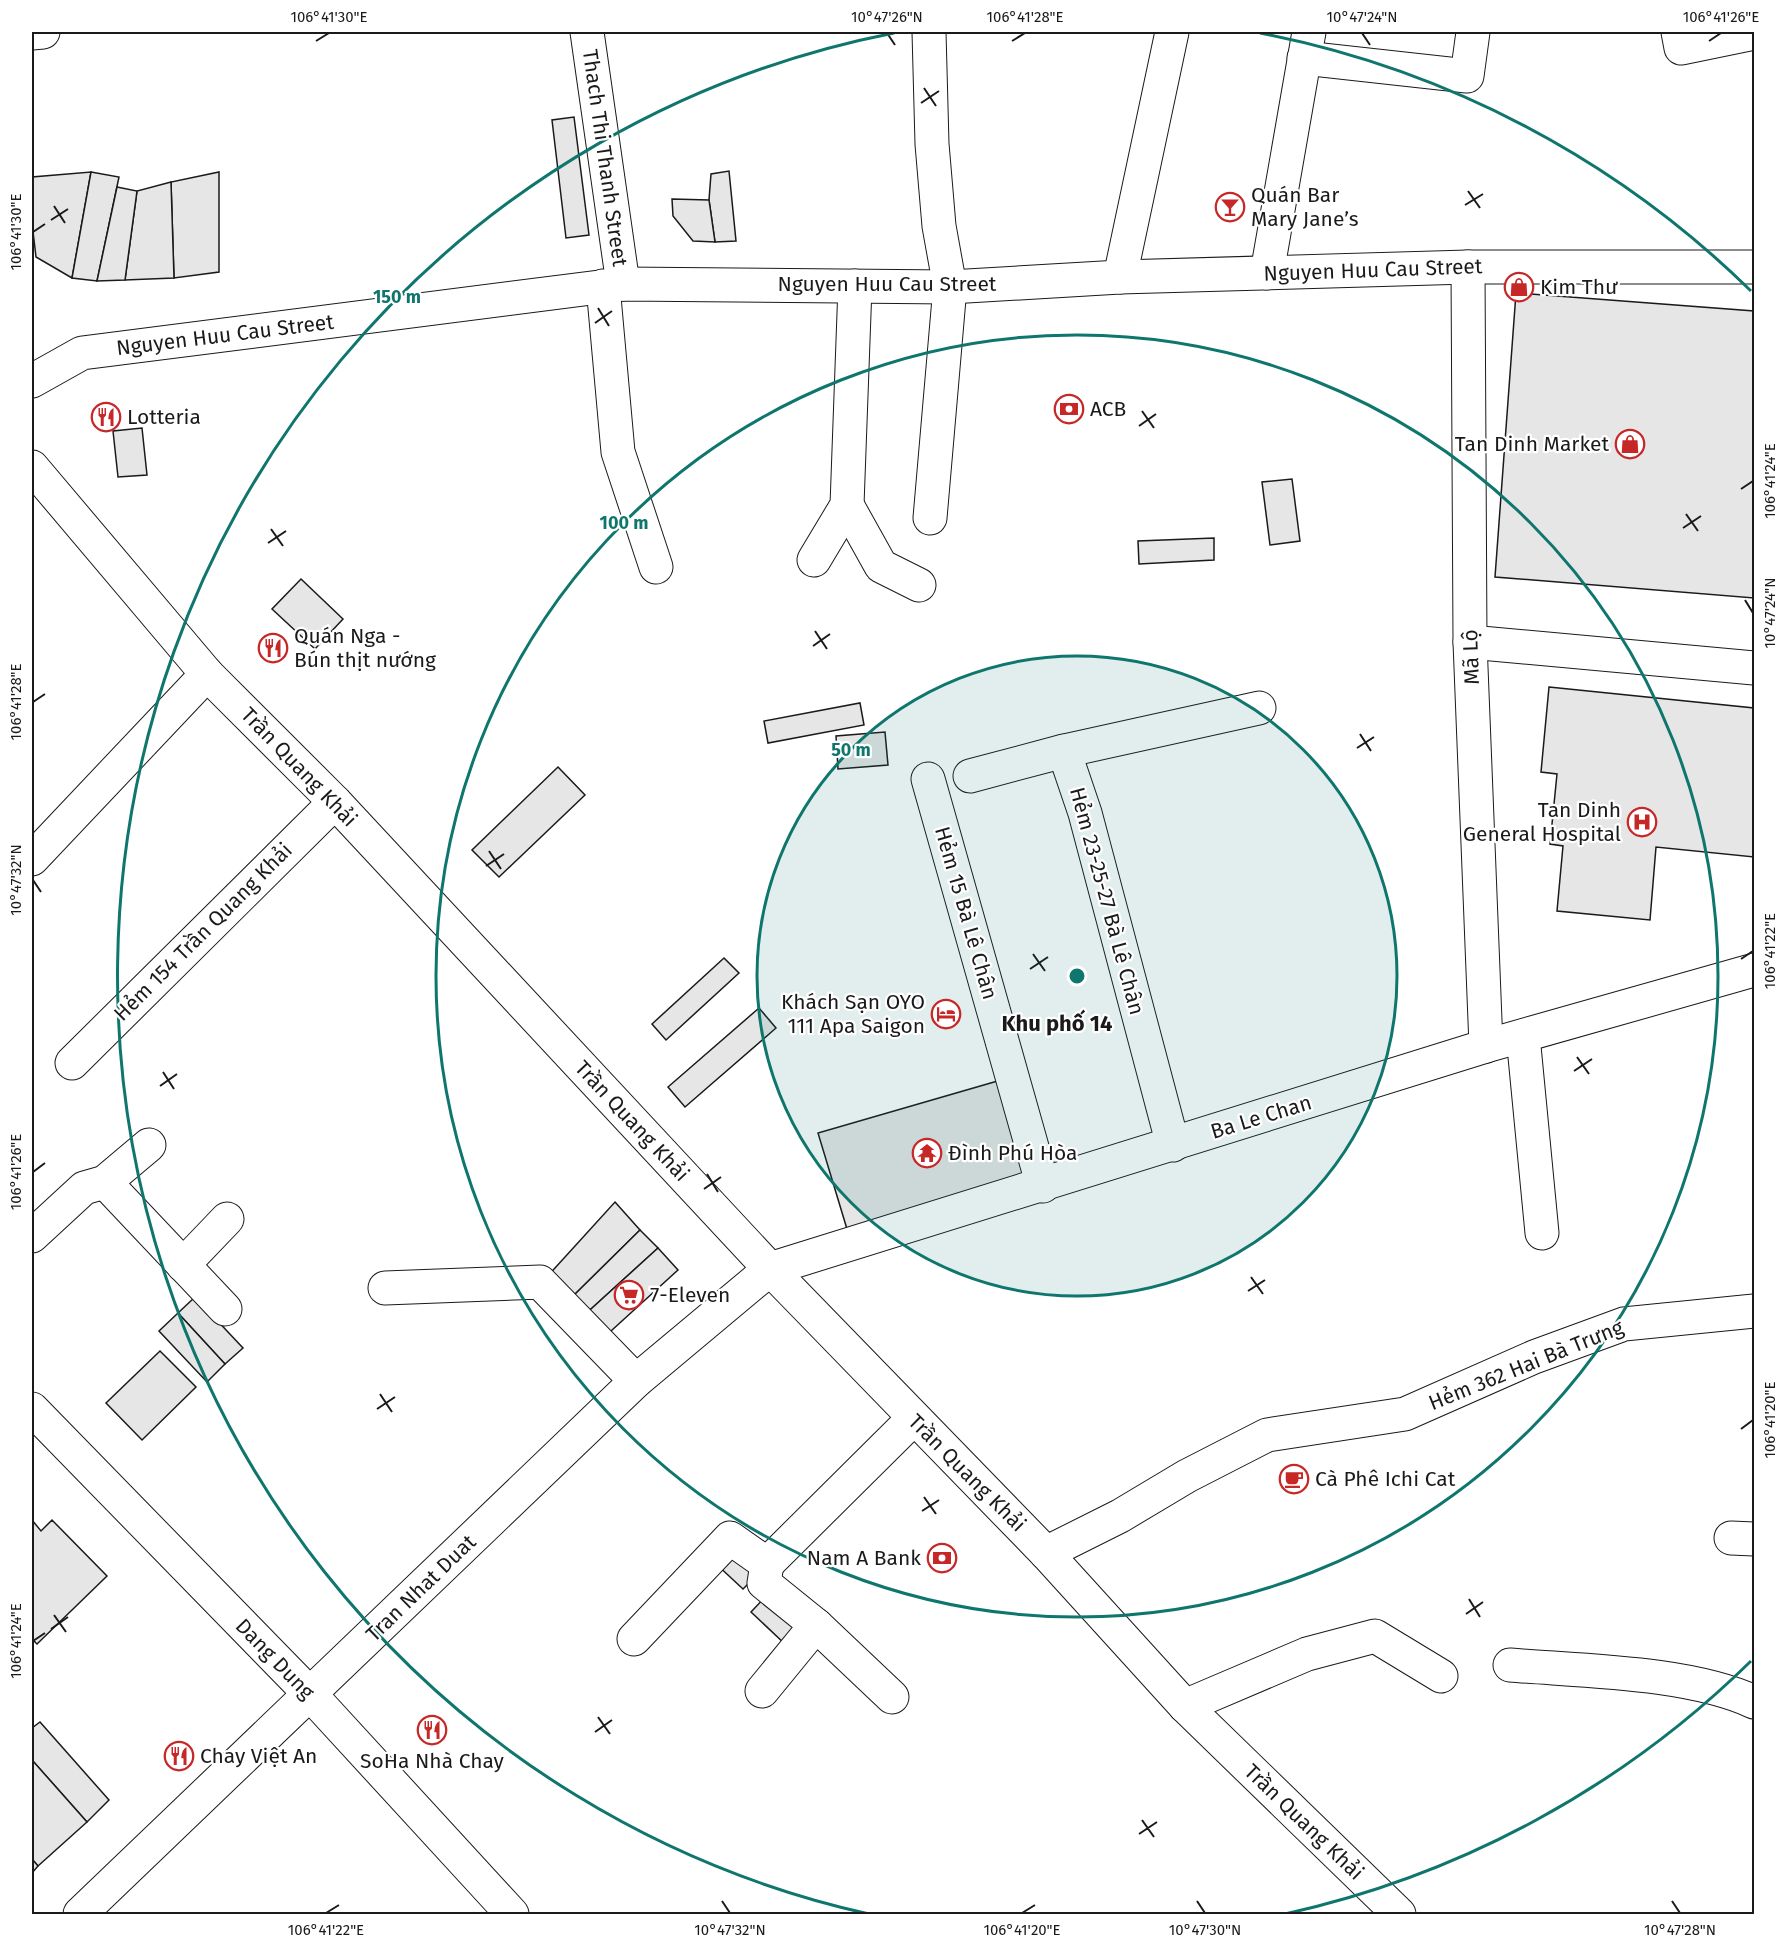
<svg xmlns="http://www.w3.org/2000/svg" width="1786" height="1946" font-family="'Fira Sans',sans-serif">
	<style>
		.building { fill: #e6e6e6; stroke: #1a1a1a; stroke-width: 1.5 }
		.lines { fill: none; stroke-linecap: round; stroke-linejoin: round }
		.minor-casing { stroke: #1a1a1a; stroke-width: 35 }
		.minor { stroke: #fff; stroke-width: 33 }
		.ticks { fill: none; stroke: #1a1a1a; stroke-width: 2 }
		.ring { fill: none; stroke: #0f766e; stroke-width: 3 }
		.labels { text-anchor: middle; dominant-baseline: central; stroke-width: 4.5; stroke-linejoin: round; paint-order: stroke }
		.street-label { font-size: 21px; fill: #1a1a1a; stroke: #fff }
		.poi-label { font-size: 21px; fill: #1a1a1a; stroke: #fff; text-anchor: start }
		.neighbourhood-label { font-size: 22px; font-weight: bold; fill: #1a1a1a; stroke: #fff }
		.centre { fill: #0f766e; stroke: #fff; stroke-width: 3 }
		.ring-label { font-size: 18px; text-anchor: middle; font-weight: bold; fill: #0f766e; stroke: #fff; stroke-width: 4.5; stroke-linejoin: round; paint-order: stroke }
		.neatline { fill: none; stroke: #1a1a1a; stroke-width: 2 }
		.ticks-label { font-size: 15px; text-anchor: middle; fill: #1a1a1a }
	</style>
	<rect width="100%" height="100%" fill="#fff"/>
	<g class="building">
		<path d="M 574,117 L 589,235 L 566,238 L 552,120 Z"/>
		<path d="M 729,171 L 736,241 L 715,242 L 709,200 L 711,174 Z"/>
		<path d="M 91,172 L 72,278 L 36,257 L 32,223 L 32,177 Z"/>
		<path d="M 91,172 L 119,177 L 97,281 L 72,278 Z"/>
		<path d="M 219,172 L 219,272 L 174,278 L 171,182 Z"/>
		<path d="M 171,182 L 174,278 L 125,280 L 137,191 Z"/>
		<path d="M 117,187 L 137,191 L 125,280 L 97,281 Z"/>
		<path d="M 672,199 L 709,200 L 715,242 L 693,241 L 673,216 Z"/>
		<path d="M 1516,293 L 1754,311 L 1754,598 L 1495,577 Z"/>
		<path d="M 142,428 L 147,475 L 118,477 L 113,431 Z"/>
		<path d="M 1292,479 L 1300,541 L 1270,545 L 1262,482 Z"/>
		<path d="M 1214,538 L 1214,560 L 1139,564 L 1138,541 Z"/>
		<path d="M 301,579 L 343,619 L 315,649 L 272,609 Z"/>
		<path d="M 1549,687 L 1754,708 L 1754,857 L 1656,847 L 1650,920 L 1557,911 L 1563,846 L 1550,844 L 1557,774 L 1541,772 Z"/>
		<path d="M 860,703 L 864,725 L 768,743 L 764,721 Z"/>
		<path d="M 885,732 L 888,765 L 838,769 L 836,736 Z"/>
		<path d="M 558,767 L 585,795 L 499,877 L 472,850 Z"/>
		<path d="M 724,958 L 739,973 L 666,1040 L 652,1024 Z"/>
		<path d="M 759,1008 L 776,1028 L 685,1107 L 668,1087 Z"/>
		<path d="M 1008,1078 L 1036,1173 L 847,1229 L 818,1133 Z"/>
		<path d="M 615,1202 L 640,1230 L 566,1303 L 545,1279 Z"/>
		<path d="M 640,1230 L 658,1248 L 580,1319 L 566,1303 Z"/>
		<path d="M 658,1248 L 678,1270 L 600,1341 L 580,1319 Z"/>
		<path d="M 195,1297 L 243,1348 L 225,1364 L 178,1313 Z"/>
		<path d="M 178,1313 L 225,1364 L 207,1382 L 159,1331 Z"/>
		<path d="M 160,1351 L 196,1387 L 142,1440 L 106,1403 Z"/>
		<path d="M 32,1520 L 41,1531 L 52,1520 L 107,1576 L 37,1644 L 32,1639 Z"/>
		<path d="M 727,1547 L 757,1575 L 743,1589 L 714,1562 Z"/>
		<path d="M 769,1593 L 804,1626 L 786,1645 L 751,1612 Z"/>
		<path d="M 40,1722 L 109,1800 L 87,1822 L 32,1760 L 32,1728 Z"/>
		<path d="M 32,1760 L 87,1822 L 38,1866 L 32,1859 Z"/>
		<path d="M 32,1859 L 38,1866 L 32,1873 Z"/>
	</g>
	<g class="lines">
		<g class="minor-casing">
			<g id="minor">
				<path d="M 587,32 L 623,284"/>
				<path d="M 929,32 L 932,144 L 939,226 L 950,287 L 930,518"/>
				<path d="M 1678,32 L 1681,48 L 1754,33"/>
				<path d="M 32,33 L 43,32"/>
				<path d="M 1304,58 L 1467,76 L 1473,32"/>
				<path d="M 1468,267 L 1470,642 L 1486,1046"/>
				<path d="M 1267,273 L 1309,32"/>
				<path d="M 1120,277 L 1172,32"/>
				<path d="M 603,286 L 618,452 L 656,567"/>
				<path d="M 32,381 L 82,353 L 623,284 L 950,287 L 1120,277 L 1468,267 L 1754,267"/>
				<path d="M 32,467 L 207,674 L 335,802 L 770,1269 L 1046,1553 L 1185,1706 L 1399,1914"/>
				<path d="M 847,505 L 881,566 L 919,585"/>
				<path d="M 814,560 L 847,505 L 855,286"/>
				<path d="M 1470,642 L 1754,668"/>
				<path d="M 1064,751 L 1259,708"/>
				<path d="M 970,776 L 1064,751 L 1085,813 L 1173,1145"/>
				<path d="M 928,779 L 1043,1186"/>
				<path d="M 32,859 L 207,674"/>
				<path d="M 1523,1036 L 1542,1233"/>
				<path d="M 72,1063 L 335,802"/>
				<path d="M 105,1182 L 225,1309"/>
				<path d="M 32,1236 L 84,1188 L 105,1182 L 149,1145"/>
				<path d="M 183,1265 L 227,1219"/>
				<path d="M 385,1288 L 540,1282 L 636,1381"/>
				<path d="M 32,1409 L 310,1694 L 512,1914"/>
				<path d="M 1731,1538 L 1754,1539"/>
				<path d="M 1046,1553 L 1120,1516 L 1187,1476 L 1267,1435 L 1405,1414 L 1534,1357 L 1624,1324 L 1754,1311"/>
				<path d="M 767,1564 L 764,1583 L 816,1625 L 892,1697"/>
				<path d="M 634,1639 L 730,1538 L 767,1564 L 913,1419"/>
				<path d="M 1510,1665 C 1583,1671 1689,1672 1754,1702"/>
				<path d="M 762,1691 L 816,1625"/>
				<path d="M 1185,1706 L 1307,1654 L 1375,1636 L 1441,1676"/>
				<path d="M 80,1914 L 636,1381 L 770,1269 L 1486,1046 L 1754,970"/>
			</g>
		</g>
		<use href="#minor" class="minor"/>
	</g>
	<path class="ticks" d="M 887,33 L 895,45M 1362,33 L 1370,45M 316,41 L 329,33M 1012,41 L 1025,33M 1709,41 L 1721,33M 924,88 L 936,106M 921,103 L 939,91M 1468,191 L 1480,208M 1465,205 L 1483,194M 54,206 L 65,223M 51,220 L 68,209M 33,232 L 45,224M 598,308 L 609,326M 595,323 L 612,311M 1142,411 L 1154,428M 1139,426 L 1156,414M 1741,489 L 1753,481M 1686,514 L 1698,531M 1683,528 L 1701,516M 271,529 L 283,546M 268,543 L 286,531M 1745,600 L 1753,613M 815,631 L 827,649M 813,646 L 830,634M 33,702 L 45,694M 1360,734 L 1371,751M 1357,748 L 1374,737M 489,851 L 501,869M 486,866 L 504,854M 33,880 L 41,892M 1033,954 L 1045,971M 1741,959 L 1753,951M 1030,969 L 1048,957M 1577,1057 L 1589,1074M 1574,1071 L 1592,1059M 163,1072 L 174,1089M 160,1086 L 177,1074M 33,1172 L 45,1163M 707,1174 L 718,1192M 704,1189 L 721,1177M 1251,1277 L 1263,1294M 1248,1291 L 1265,1280M 380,1394 L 392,1412M 377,1409 L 395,1397M 1741,1429 L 1753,1420M 924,1497 L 936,1514M 922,1511 L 939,1500M 1469,1599 L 1480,1617M 1466,1614 L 1483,1602M 54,1615 L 66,1632M 51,1629 L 68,1617M 33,1641 L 45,1633M 598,1717 L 610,1734M 595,1732 L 612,1720M 1142,1820 L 1154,1837M 1139,1834 L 1157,1822M 722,1901 L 730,1913M 1197,1901 L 1205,1913M 1672,1901 L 1680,1913M 326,1913 L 339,1905M 1022,1913 L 1035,1905"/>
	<circle cx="1077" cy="976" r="320" fill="#0f766e" fill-opacity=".12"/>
	<g class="ring">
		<circle cx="1077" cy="976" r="320"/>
		<circle cx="1077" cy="976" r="641"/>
		<path d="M1751 1661A961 961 0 0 1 1285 1914M869 1914A961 961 0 0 1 894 33M1260 33A961 961 0 0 1 1751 291"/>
	</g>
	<defs>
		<g id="bar-ring" transform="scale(1.5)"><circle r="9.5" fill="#fff" stroke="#c62828" stroke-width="1.5"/><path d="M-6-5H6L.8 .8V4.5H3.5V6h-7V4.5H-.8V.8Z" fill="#c62828"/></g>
		<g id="shop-ring" transform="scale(1.5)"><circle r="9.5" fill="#fff" stroke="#c62828" stroke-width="1.5"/><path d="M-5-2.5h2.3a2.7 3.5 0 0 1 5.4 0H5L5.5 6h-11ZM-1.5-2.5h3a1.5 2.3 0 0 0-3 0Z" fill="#c62828"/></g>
		<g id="bank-ring" transform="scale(1.5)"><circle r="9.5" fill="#fff" stroke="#c62828" stroke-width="1.5"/><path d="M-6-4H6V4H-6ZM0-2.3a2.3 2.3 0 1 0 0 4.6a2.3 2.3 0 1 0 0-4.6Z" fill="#c62828"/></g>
		<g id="restaurant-ring" transform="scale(1.5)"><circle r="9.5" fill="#fff" stroke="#c62828" stroke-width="1.5"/><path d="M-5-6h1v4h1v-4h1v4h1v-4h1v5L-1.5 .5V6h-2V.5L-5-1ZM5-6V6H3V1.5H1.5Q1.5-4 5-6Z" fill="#c62828"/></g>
		<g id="hospital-ring" transform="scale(1.5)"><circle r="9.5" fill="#fff" stroke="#c62828" stroke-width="1.5"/><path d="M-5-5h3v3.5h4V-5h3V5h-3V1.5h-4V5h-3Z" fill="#c62828"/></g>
		<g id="hotel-ring" transform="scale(1.5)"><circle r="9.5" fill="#fff" stroke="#c62828" stroke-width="1.5"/><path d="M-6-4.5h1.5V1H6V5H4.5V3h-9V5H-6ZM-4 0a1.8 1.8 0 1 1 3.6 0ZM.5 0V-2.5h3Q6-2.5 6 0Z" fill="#c62828"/></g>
		<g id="temple-ring" transform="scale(1.5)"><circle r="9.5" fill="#fff" stroke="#c62828" stroke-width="1.5"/><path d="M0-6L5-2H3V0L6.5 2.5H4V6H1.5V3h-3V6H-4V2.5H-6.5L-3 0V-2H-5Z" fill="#c62828"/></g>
		<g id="supermarket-ring" transform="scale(1.5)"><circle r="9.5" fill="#fff" stroke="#c62828" stroke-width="1.5"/><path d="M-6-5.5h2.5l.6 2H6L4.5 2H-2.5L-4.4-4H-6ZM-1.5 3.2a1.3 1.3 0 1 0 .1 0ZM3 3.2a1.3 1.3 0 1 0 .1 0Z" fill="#c62828"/></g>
		<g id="cafe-ring" transform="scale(1.5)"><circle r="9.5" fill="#fff" stroke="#c62828" stroke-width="1.5"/><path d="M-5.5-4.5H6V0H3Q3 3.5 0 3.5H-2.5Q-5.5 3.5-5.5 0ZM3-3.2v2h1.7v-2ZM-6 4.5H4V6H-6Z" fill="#c62828"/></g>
	</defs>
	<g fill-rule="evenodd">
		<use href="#bar-ring" x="1230" y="207"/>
		<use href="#shop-ring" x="1519" y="287"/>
		<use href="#bank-ring" x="1069" y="409"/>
		<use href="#restaurant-ring" x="106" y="417"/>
		<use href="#shop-ring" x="1630" y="444"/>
		<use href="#restaurant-ring" x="273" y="648"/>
		<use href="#hospital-ring" x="1642" y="822"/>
		<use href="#hotel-ring" x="946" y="1014"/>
		<use href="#temple-ring" x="927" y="1153"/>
		<use href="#supermarket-ring" x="629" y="1295"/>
		<use href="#cafe-ring" x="1294" y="1479"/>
		<use href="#bank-ring" x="942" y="1558"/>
		<use href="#restaurant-ring" x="432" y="1730"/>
		<use href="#restaurant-ring" x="179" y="1756"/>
	</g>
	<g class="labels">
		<g class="street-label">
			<text transform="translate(605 158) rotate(82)">Thach Thi Thanh Street</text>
			<text transform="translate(1373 270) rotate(-2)">Nguyen Huu Cau Street</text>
			<text x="887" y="284">Nguyen Huu Cau Street</text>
			<text transform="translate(225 335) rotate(-7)">Nguyen Huu Cau Street</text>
			<text transform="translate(1471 657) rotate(-92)">Mã Lộ</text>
			<text transform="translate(299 767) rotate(46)">Trần Quang Khải</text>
			<text transform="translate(1107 901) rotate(75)">Hẻm 23-25-27 Bà Lê Chân</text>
			<text transform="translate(966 913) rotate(74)">Hẻm 15 Bà Lê Chân</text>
			<text transform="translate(203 932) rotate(-45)">Hẻm 154 Trần Quang Khải</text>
			<text transform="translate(1261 1117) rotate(-17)">Ba Le Chan</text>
			<text transform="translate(632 1121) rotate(47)">Trần Quang Khải</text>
			<text transform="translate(1526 1365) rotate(-22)">Hẻm 362 Hai Bà Trưng</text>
			<text transform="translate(967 1473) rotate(45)">Trần Quang Khải</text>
			<text transform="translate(421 1588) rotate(-44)">Tran Nhat Duat</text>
			<text transform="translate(275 1659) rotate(46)">Dang Dung</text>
			<text transform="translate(1304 1822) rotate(44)">Trần Quang Khải</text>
		</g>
		<g class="poi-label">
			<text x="1251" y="195">Quán Bar<tspan x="1251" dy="24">Mary Jane’s</tspan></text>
			<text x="1540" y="287">Kim Thư</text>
			<text x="1090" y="409">ACB</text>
			<text x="127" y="417">Lotteria</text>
			<text x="1609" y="444" text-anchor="end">Tan Dinh Market</text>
			<text x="294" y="636">Quán Nga -<tspan x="294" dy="24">Bún thịt nướng</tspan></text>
			<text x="1621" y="810" text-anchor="end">Tan Dinh<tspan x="1621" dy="24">General Hospital</tspan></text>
			<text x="925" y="1002" text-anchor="end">Khách Sạn OYO<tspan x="925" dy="24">111 Apa Saigon</tspan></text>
			<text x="948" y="1153">Đình Phú Hòa</text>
			<text x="650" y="1295">7-Eleven</text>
			<text x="1315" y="1479">Cà Phê Ichi Cat</text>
			<text x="921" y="1558" text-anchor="end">Nam A Bank</text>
			<text x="200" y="1756">Chay Việt An</text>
			<text x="432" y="1761" text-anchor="middle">SoHa Nhà Chay</text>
		</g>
		<g class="neighbourhood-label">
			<text x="1057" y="1023">Khu phố 14</text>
		</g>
	</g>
	<circle cx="1077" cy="976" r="9" class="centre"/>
	<g class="ring-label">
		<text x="397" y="303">150 m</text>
		<text x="624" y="529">100 m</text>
		<text x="851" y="756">50 m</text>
	</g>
	<rect width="1786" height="1946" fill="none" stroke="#ffffff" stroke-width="66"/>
	<rect x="33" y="33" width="1720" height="1880" class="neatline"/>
	<g class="ticks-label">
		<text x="329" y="22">106°41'30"E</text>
		<text x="887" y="22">10°47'26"N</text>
		<text x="1025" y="22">106°41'28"E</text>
		<text x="1362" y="22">10°47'24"N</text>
		<text x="1721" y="22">106°41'26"E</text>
		<text transform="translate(16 232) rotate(-90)" y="5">106°41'30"E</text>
		<text transform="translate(1770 481) rotate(-90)" y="5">106°41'24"E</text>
		<text transform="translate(1770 613) rotate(-90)" y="5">10°47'24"N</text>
		<text transform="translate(16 702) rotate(-90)" y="5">106°41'28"E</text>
		<text transform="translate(16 880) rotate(-90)" y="5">10°47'32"N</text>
		<text transform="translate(1770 951) rotate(-90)" y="5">106°41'22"E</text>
		<text transform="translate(16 1172) rotate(-90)" y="5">106°41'26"E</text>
		<text transform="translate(1770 1420) rotate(-90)" y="5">106°41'20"E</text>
		<text transform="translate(16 1641) rotate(-90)" y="5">106°41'24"E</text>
		<text x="326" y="1935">106°41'22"E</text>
		<text x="730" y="1935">10°47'32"N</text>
		<text x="1022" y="1935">106°41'20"E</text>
		<text x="1205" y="1935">10°47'30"N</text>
		<text x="1680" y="1935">10°47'28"N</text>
	</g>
</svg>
